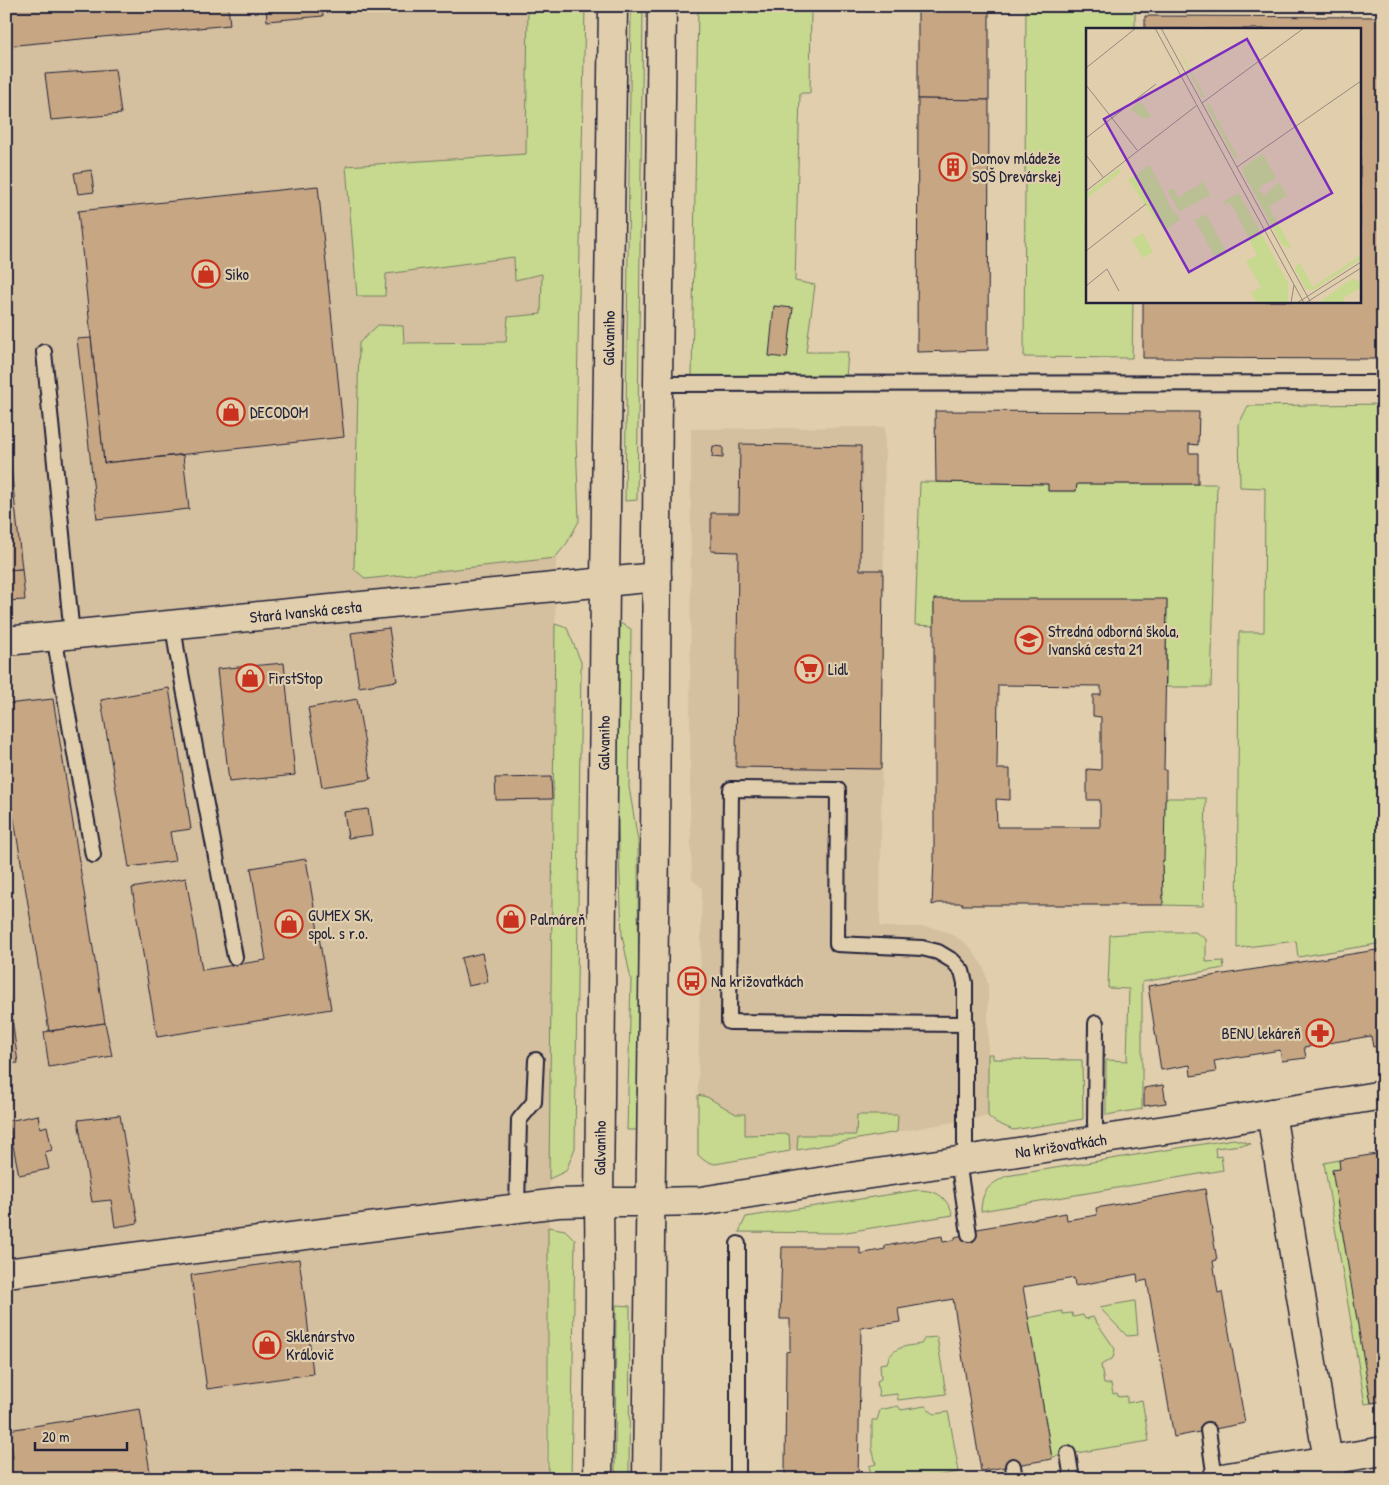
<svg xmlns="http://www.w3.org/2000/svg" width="1389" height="1485" font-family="'Patrick Hand',sans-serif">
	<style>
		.built { fill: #d4bf9e }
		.green { fill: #c6d98e; stroke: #747e64 }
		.building { fill: #c7a783; stroke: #22223b; fill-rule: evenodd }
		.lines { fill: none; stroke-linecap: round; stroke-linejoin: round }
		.service-casing { stroke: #22223b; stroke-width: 18 }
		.minor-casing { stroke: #22223b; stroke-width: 31 }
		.secondary-casing { stroke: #22223b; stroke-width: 31 }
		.service { stroke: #e0ceac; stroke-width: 14 }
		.minor { stroke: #e0ceac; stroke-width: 28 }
		.secondary { stroke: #e0ceac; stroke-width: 28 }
		.labels { text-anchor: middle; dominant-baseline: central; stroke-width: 4.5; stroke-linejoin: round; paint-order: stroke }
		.poi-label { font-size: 16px; fill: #22223b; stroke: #e0ceac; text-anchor: start }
		.street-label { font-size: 16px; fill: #22223b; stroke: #e0ceac }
		.inset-road { fill: none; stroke: #94897f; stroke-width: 1 }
		.view { fill: #7b2cbf; fill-opacity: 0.15; stroke: #7b2cbf; stroke-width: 2.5 }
		.inset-edge { fill: none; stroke: #22223b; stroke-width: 2.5 }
	</style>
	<rect width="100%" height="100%" fill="#e0ceac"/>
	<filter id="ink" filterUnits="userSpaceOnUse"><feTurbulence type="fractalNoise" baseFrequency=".02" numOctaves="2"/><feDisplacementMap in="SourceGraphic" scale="10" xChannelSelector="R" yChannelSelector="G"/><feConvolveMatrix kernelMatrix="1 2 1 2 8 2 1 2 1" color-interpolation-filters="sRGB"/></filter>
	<g filter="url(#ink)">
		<g class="built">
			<path d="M 6,6 L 562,6 L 546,1479 L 6,1479 Z"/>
			<path d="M 885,427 L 880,927 L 927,927 L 942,930 L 955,936 L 970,947 L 984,968 L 988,986 L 988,1116 L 715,1164 L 705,1161 L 698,1155 L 697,1137 L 702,888 L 692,879 L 690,801 L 691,429 Z"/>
		</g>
		<g class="green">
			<path d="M 528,6 L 585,6 L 576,440 L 579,521 L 567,543 L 555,558 L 366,579 L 354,569 L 359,343 L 378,325 L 403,326 L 404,343 L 506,342 L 508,317 L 541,314 L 542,274 L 515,280 L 514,257 L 386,274 L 385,296 L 357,296 L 346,166 L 526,154 Z"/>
			<path d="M 631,6 L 643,6 L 637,500 L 625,501 Z"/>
			<path d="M 698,6 L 811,6 L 810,93 L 800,93 L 795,281 L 815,285 L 806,352 L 848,352 L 846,378 L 692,377 Z"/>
			<path d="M 1026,6 L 1135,6 L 1135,29 L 1088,29 L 1088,301 L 1133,301 L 1132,358 L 1024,357 Z"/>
			<path d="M 1383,404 L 1383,943 L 1298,957 L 1296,941 L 1237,948 L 1239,632 L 1264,632 L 1265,488 L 1240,487 L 1239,424 L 1248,406 Z"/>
			<path d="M 920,482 L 1048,484 L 1048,491 L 1076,491 L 1077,484 L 1217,484 L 1211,687 L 1166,687 L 1167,600 L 934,600 L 934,626 L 915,625 Z"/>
			<path d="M 620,623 L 631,629 L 629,787 L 638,841 L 639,1130 L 627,1130 L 631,980 L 622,935 L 617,798 Z"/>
			<path d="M 555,624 L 567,628 L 581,662 L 575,1148 L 566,1171 L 549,1179 Z"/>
			<path d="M 1166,798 L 1206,798 L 1203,906 L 1163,905 L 1162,861 L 1165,800 Z"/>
			<path d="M 1148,932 L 1195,932 L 1206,939 L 1206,962 L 1223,961 L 1224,968 L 1142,982 L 1142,1109 L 1106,1115 L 1106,1060 L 1127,1061 L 1129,989 L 1108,988 L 1110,935 Z"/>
			<path d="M 988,1054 L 993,1054 L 993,1059 L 1082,1060 L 1083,1119 L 1013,1130 L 995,1122 L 988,1116 Z"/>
			<path d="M 698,1095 L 707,1097 L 736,1114 L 745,1114 L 745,1135 L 789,1134 L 790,1151 L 715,1164 L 705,1161 L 698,1155 Z"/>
			<path d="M 857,1115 L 898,1115 L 897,1132 L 797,1150 L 798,1135 L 856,1135 Z"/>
			<path d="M 1234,1139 L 1251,1144 L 1215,1148 L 1216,1157 L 1221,1156 L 1223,1170 L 981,1211 C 982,1190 988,1186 1006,1176 Z"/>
			<path d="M 1339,1160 L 1371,1403 L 1365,1404 L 1324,1163 Z"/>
			<path d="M 918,1190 C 939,1191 945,1196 953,1215 L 840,1233 L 739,1232 L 746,1217 Z"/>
			<path d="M 548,1227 L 565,1230 L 575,1240 L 571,1479 L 548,1479 Z"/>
			<path d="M 1135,1301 L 1138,1335 L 1127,1336 L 1099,1307 Z"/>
			<path d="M 616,1305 L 630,1306 L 629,1479 L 615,1479 Z"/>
			<path d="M 1062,1311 L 1063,1314 L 1072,1313 L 1073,1317 L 1083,1315 L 1085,1319 L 1093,1317 L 1115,1349 L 1113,1358 L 1101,1365 L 1104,1384 L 1111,1384 L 1113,1394 L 1117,1393 L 1118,1397 L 1127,1396 L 1127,1403 L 1142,1400 L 1149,1441 L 1052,1457 L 1028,1318 Z"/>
			<path d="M 937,1337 L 946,1394 L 898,1400 L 897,1394 L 879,1396 L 877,1381 L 881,1379 L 880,1364 L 887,1363 C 891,1347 906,1346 921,1344 L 925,1338 Z"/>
			<path d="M 898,1406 L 901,1410 L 925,1406 L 934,1414 L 948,1412 L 950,1421 L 959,1472 L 920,1479 L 872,1479 L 869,1466 L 876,1464 L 872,1448 L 872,1420 L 877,1420 L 880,1410 Z"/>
		</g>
		<g class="building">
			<path d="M 6,6 L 228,6 L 230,25 L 6,46 Z"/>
			<path d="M 266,6 L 322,6 L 323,16 L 267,21 Z"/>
			<path d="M 918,6 L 989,6 L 989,100 L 918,99 Z"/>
			<path d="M 1145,16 L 1383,17 L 1383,359 L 1143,358 L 1143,301 L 1360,301 L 1360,29 L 1145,29 Z"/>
			<path d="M 115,69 L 121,114 L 51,120 L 45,74 Z"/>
			<path d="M 918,99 L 989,100 L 988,350 L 917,352 Z"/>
			<path d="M 91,170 L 94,192 L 78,194 L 74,173 Z"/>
			<path d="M 318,186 L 344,437 L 104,463 L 78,211 Z"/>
			<path d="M 774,306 L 793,308 L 787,358 L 769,356 Z"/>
			<path d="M 91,338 L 104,463 L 183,455 L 189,509 L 97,519 L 77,339 Z"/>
			<path d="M 935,411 L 1199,412 L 1198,445 L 1189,444 L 1189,453 L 1198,453 L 1198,484 L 1077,484 L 1076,491 L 1048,491 L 1048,484 L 936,482 Z"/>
			<path d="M 6,422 L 22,569 L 6,570 Z"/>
			<path d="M 740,444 L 861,446 L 860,570 L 883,570 L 881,769 L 736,767 L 738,552 L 711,551 L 711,513 L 739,513 Z"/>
			<path d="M 713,446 L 723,447 L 723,458 L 712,457 Z"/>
			<path d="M 22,569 L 25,600 L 6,601 L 6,570 Z"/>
			<path d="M 934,599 L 1167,599 L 1164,770 L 1166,770 L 1166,798 L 1165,800 L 1164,861 L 1162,861 L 1163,905 L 962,905 L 963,903 L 938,903 L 932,905 L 934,860 ZM 998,685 L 1101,686 L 1101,695 L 1093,695 L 1093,716 L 1101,717 L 1101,770 L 1087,769 L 1087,800 L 1100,800 L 1100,827 L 997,827 L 996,799 L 1010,800 L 1010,769 L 997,769 Z"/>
			<path d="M 389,628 L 397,681 L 359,687 L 351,633 Z"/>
			<path d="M 284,663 L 295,775 L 229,782 L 217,669 Z"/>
			<path d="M 169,688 L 191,829 L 170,832 L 175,861 L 129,867 L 101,700 Z"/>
			<path d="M 53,699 L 105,1023 L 49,1031 L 6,771 L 6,704 Z"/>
			<path d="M 357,699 L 371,779 L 322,787 L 308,708 Z"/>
			<path d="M 551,777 L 552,799 L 496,800 L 495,778 Z"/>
			<path d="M 368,809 L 372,835 L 348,838 L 344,812 Z"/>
			<path d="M 306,859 L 331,1009 L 157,1037 L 132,888 L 186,878 L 202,970 L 266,960 L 251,868 Z"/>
			<path d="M 1383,949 L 1383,1045 L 1373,1047 L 1371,1036 L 1304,1047 L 1306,1058 L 1282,1061 L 1280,1050 L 1214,1061 L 1216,1072 L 1191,1076 L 1190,1065 L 1161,1070 L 1148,986 Z"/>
			<path d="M 482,953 L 488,982 L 468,986 L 461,958 Z"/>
			<path d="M 6,974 L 18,1063 L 6,1064 Z"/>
			<path d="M 105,1023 L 112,1056 L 49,1067 L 44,1032 Z"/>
			<path d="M 1163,1085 L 1166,1103 L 1144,1106 L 1144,1088 Z"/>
			<path d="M 38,1115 L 40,1128 L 47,1126 L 52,1150 L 45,1152 L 49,1169 L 19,1175 L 8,1121 Z"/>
			<path d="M 120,1115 L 138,1223 L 115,1227 L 111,1200 L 92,1202 L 78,1120 Z"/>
			<path d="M 1383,1153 L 1383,1401 L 1371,1403 L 1332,1170 L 1340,1169 L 1339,1160 Z"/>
			<path d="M 1205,1189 L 1217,1260 L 1213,1261 L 1218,1293 L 1222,1292 L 1245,1423 L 1174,1437 L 1147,1280 L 1138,1282 L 1137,1274 L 1075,1286 L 1074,1278 L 1023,1287 L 1052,1459 L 981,1471 L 953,1299 L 898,1309 L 900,1322 L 861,1328 L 858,1479 L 790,1479 L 790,1476 L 785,1476 L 786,1352 L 790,1351 L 790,1319 L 780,1319 L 782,1247 L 860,1247 L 860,1254 L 885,1249 L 885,1246 L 942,1236 L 943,1242 L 955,1240 L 955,1237 L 972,1233 L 972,1230 L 1066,1213 L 1067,1220 L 1097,1215 L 1096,1208 Z"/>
			<path d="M 299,1259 L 306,1308 L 313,1374 L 207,1389 L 191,1275 Z"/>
			<path d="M 140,1409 L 150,1472 L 110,1479 L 6,1479 L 6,1459 L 13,1458 L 9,1430 Z"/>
		</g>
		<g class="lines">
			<g class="service-casing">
				<g id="service">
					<path d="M 44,352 L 72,635"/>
					<path d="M 658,384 L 1383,383"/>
					<path d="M 173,625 L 177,652 L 235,957"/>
					<path d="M 54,636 L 93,855"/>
					<path d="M 1096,1140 L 1095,1122 L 1096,1023"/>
					<path d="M 965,1160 L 965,983 L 962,971 L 953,961 L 938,952 L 922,948 L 837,944 L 838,790 L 731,789 L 729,1022 L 966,1024"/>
					<path d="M 958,1161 L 969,1234"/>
					<path d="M 517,1208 L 519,1120 L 534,1102 L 536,1060"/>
					<path d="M 1208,1430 L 1215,1479"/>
					<path d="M 1068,1454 L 1072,1479"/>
					<path d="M 1013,1466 L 1015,1479"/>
					<path d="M 738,1479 L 738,1244"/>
				</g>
			</g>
			<g class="minor-casing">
				<g id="minor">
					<path id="s1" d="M 6,641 L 605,582"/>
					<path d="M 1271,1113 L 1331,1479"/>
					<path id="s2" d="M 650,1202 L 701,1201 L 837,1179 L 1205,1124 L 1383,1095"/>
					<path d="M 6,1273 L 558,1203 L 599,1202"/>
					<path d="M 1216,1479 L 1383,1451"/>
				</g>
			</g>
			<g class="secondary-casing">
				<g id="secondary">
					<path d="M 605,582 L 657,577"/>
					<path d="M 599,1202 L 650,1202"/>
					<path id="s3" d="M 598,1479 L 600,1294 L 599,1202 L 605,582 L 613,6"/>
					<path d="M 647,1479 L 655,841 L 658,384 L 662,6"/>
				</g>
			</g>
			<use href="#service" class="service"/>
			<use href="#minor" class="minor"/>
			<use href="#secondary" class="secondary"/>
		</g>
	</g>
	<defs>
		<g id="building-ring" transform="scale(1.4375)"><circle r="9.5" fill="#e0ceac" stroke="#c8321e" stroke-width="1.5"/><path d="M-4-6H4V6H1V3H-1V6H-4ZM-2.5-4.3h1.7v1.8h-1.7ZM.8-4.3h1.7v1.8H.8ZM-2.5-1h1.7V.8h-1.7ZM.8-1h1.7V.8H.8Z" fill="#c8321e"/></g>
		<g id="shop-ring" transform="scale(1.4375)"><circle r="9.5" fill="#e0ceac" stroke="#c8321e" stroke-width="1.5"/><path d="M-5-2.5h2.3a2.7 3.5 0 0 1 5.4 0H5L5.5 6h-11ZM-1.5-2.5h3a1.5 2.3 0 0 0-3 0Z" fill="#c8321e"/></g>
		<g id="school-ring" transform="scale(1.4375)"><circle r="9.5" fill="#e0ceac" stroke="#c8321e" stroke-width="1.5"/><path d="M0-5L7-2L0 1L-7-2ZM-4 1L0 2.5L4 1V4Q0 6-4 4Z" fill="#c8321e"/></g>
		<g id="supermarket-ring" transform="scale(1.4375)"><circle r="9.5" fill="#e0ceac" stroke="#c8321e" stroke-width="1.5"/><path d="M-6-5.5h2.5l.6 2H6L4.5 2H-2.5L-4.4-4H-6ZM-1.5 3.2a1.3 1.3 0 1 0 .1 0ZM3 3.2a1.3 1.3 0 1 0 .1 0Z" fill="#c8321e"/></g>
		<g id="bus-ring" transform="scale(1.4375)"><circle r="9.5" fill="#e0ceac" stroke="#c8321e" stroke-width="1.5"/><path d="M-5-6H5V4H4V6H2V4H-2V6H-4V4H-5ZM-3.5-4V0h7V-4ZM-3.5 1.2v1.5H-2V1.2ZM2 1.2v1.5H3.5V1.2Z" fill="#c8321e"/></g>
		<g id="pharmacy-ring" transform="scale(1.4375)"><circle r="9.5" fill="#e0ceac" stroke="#c8321e" stroke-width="1.5"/><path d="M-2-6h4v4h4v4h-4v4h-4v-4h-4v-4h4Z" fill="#c8321e"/></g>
	</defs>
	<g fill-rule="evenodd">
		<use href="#building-ring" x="953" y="167"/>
		<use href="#shop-ring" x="206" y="274"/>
		<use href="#shop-ring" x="231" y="412"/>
		<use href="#school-ring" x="1029" y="640"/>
		<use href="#supermarket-ring" x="809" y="669"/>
		<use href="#shop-ring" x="250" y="678"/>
		<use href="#shop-ring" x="511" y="919"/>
		<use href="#shop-ring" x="289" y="924"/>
		<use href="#bus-ring" x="692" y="981"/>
		<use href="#pharmacy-ring" x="1320" y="1033"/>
		<use href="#shop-ring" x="267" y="1345"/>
	</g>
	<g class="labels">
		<g class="poi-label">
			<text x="972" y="158">Domov mládeže<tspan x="972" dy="18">SOŠ Drevárskej</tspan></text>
			<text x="225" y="274">Siko</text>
			<text x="250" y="412">DECODOM</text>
			<text x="1048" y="631">Stredná odborná škola,<tspan x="1048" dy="18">Ivanská cesta 21</tspan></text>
			<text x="828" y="669">Lidl</text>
			<text x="269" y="678">FirstStop</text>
			<text x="308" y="915">GUMEX SK,<tspan x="308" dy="18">spol. s r.o.</tspan></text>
			<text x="530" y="919">Palmáreň</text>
			<text x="711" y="981">Na križovatkách</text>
			<text x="1301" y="1033" text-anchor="end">BENU lekáreň</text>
			<text x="286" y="1336">Sklenárstvo<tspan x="286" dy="18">Královič</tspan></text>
		</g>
		<g class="street-label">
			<text stroke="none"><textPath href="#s3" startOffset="1141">Galvaniho</textPath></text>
			<text stroke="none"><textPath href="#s1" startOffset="301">Stará Ivanská cesta</textPath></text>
			<text stroke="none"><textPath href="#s3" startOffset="736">Galvaniho</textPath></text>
			<text stroke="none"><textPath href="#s2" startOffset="415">Na križovatkách</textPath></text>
			<text stroke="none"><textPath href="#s3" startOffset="331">Galvaniho</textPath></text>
		</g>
	</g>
	<g transform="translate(1086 28)">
		<rect width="275" height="275" fill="#e0ceac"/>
		<path d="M 93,22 L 98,30 L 119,69 L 116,69 ZM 54,74 L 65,87 L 62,90 L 55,90 L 45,81 ZM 122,74 L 153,132 L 148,129 L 121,79 ZM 177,126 L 190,150 L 175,158 L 173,163 L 179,167 L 193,154 L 201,167 L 183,179 L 206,221 L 196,217 L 157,144 L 157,139 ZM 64,137 L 88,186 L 90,185 L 94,192 L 78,203 L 42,152 ZM 33,140 L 35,144 L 0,171 L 0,166 ZM 116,152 L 124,167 L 93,184 L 82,163 L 87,160 L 92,169 L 115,156 ZM 153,165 L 202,255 L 202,275 L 171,275 L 165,265 L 175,259 L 160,233 L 171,227 L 148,181 L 143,175 L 139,177 L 137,174 ZM 120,186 L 141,225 L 130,231 L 109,192 ZM 57,205 L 67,224 L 57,230 L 46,212 ZM 275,227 L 275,231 L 227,262 L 220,261 L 209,241 L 213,234 L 227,259 ZM 266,251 L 272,252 L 275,260 L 257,270 L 259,275 L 232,275 Z" fill="#c6d98e"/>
		<path class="inset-road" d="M 69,0 L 218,275M 75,0 L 225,275M 0,40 L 50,0M 0,57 L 51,122M 116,75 L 218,0M 0,110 L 70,56M 0,127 L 17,149M 151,139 L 275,53M 0,163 L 110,78M 0,223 L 60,176M 0,258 L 21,241 L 33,263M 221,274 L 275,240M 205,275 L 208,257M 211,275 L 275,234"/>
		<path class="view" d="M 161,11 L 246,165 L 103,244 L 18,91 Z"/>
		<rect width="275" height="275" class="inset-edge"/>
	</g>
	<rect width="1389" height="1485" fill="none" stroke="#e0ceac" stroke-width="25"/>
	<rect x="12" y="12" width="1364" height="1460" fill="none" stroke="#22223b" stroke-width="2" filter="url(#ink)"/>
	<path d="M35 1442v8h92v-8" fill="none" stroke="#22223b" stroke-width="2.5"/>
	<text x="42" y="1442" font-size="15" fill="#22223b" stroke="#e0ceac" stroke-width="4" paint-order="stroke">20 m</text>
</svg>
